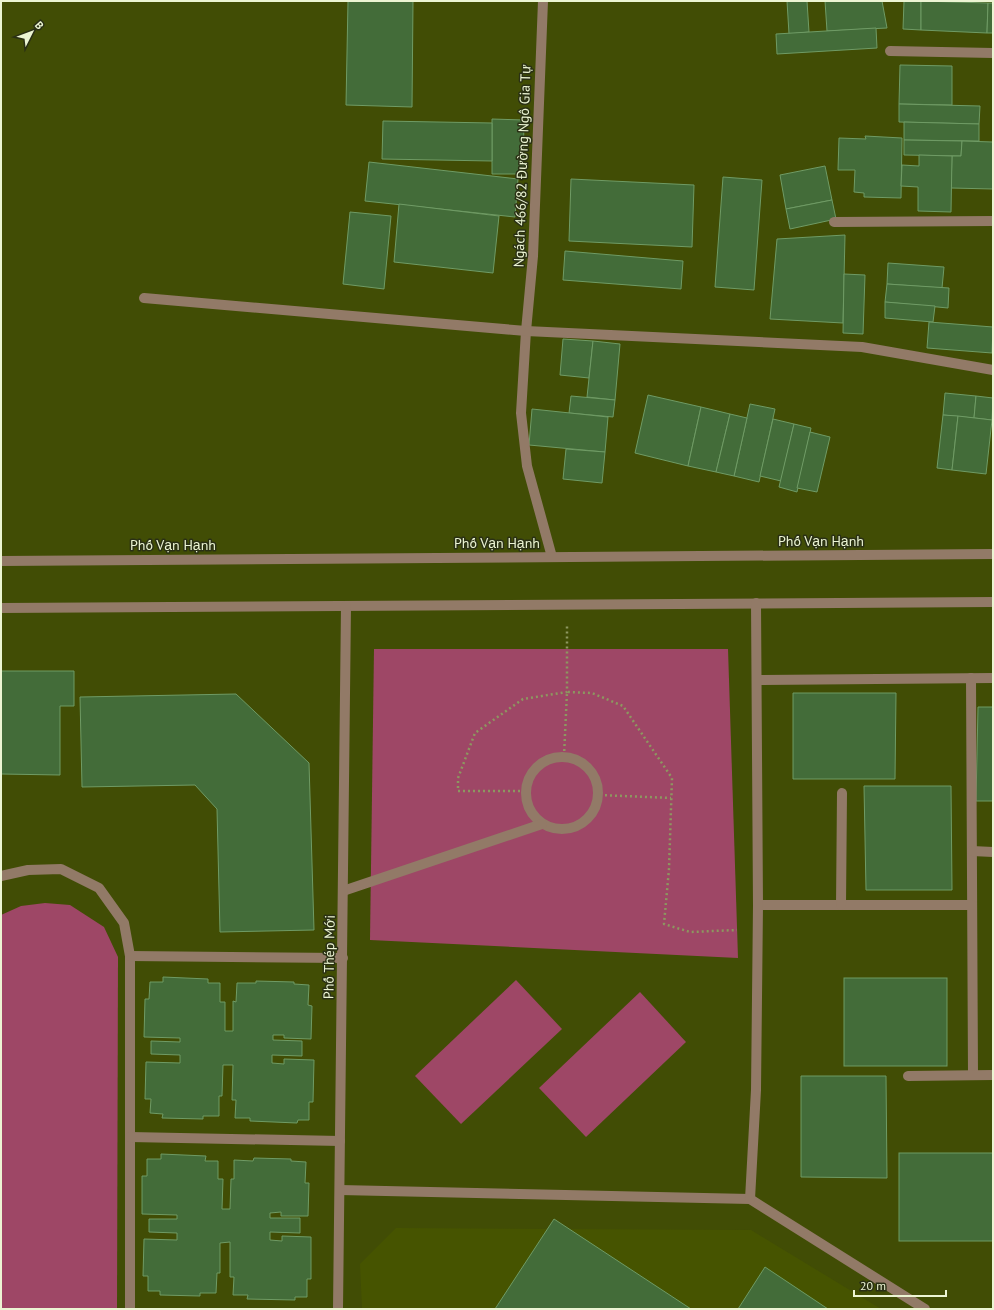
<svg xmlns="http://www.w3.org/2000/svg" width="994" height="1310" font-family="'PT Sans',sans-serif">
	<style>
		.built { fill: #465400 }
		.green { fill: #9e4766 }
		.building { fill: #436c39; stroke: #6f9b65 }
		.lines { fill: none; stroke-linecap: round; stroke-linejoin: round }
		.path { stroke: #8d9760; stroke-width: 2.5; stroke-dasharray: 2 3; stroke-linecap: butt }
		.minor { stroke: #927a67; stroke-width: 10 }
		.labels { text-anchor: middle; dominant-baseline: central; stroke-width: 3; stroke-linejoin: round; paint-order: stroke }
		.street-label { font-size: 14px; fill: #ecf5d3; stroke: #2a3015 }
	</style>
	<rect width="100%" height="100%" fill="#414d05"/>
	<path class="built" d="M 396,1228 L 751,1230 L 881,1309 L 362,1309 L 360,1264 Z"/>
	<g class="green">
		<path d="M 374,649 L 728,649 L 738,958 L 370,940 Z"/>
		<path d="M 45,903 L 70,905 L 104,927 L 118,957 L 117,1309 L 1,1309 L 1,915 L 21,906 Z"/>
		<path d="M 516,980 L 562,1029 L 461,1124 L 415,1076 Z"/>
		<path d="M 640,992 L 686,1042 L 586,1137 L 539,1088 Z"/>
	</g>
	<g class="building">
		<path d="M 348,1 L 413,1 L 412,107 L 346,105 Z"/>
		<path d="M 787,1 L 807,1 L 809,32 L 789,34 Z"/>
		<path d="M 825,1 L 882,1 L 887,28 L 827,31 Z"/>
		<path d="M 904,1 L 921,1 L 921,30 L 903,29 Z"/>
		<path d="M 921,1 L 988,3 L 987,33 L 921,30 Z"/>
		<path d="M 988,3 L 993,3 L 993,33 L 987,33 Z"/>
		<path d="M 876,28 L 877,48 L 777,54 L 776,34 Z"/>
		<path d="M 900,65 L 952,66 L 952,105 L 899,104 Z"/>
		<path d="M 899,104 L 980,106 L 979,124 L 899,122 Z"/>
		<path d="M 492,119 L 524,120 L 523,174 L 492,174 Z"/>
		<path d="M 383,121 L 492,123 L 492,161 L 382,159 Z"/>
		<path d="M 904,122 L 979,124 L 979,141 L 904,140 Z"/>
		<path d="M 865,136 L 902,138 L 901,198 L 864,197 L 864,193 L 854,192 L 855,170 L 838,170 L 839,138 L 866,139 Z"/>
		<path d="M 904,140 L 962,141 L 961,156 L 904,155 Z"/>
		<path d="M 962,141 L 993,142 L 993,189 L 951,188 L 952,156 L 961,156 Z"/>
		<path d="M 919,155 L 952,156 L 951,212 L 918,211 L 918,187 L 901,186 L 902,165 L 919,166 Z"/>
		<path d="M 369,162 L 518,179 L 515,217 L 365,201 Z"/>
		<path d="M 825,166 L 832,200 L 786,209 L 780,175 Z"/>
		<path d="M 723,177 L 762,180 L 754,290 L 715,287 Z"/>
		<path d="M 571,179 L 694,185 L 692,247 L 569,241 Z"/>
		<path d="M 832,200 L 836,219 L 790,229 L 786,209 Z"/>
		<path d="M 399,204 L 499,216 L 493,273 L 394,262 Z"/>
		<path d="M 350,212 L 391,216 L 384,289 L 343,284 Z"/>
		<path d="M 845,235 L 843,323 L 770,319 L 777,239 Z"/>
		<path d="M 565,251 L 683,261 L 681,289 L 563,280 Z"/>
		<path d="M 888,263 L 944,267 L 942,288 L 887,284 Z"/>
		<path d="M 844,274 L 865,275 L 863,334 L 843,333 Z"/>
		<path d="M 887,284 L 949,288 L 948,308 L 885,302 Z"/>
		<path d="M 885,302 L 935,306 L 933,322 L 885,318 Z"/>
		<path d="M 929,322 L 993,327 L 992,353 L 927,348 Z"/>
		<path d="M 563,339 L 593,341 L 589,378 L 560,375 Z"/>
		<path d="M 593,341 L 620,344 L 615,400 L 587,397 Z"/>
		<path d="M 945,393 L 976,396 L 974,418 L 943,415 Z"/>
		<path d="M 648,395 L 701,407 L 688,466 L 635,453 Z"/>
		<path d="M 571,396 L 615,400 L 613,417 L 569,413 Z"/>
		<path d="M 976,396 L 993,398 L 992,420 L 974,418 Z"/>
		<path d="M 750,404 L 775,409 L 759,482 L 734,476 Z"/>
		<path d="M 701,407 L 730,414 L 716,472 L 688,466 Z"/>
		<path d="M 532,409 L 608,417 L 605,452 L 529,445 Z"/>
		<path d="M 730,414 L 747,418 L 734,476 L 716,472 Z"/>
		<path d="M 943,415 L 958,416 L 952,470 L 937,468 Z"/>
		<path d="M 958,416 L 992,420 L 986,474 L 952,470 Z"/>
		<path d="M 773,419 L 794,424 L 781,481 L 760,476 Z"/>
		<path d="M 794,424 L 811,428 L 797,492 L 779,487 Z"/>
		<path d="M 810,432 L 830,437 L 817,492 L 797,488 Z"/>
		<path d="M 566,449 L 605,452 L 602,483 L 563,479 Z"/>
		<path d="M 1,671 L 74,671 L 74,706 L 60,706 L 60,775 L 1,774 Z"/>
		<path d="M 793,693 L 896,693 L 895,779 L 793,779 Z"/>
		<path d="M 236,694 L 309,763 L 314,930 L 220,932 L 217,809 L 195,785 L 82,787 L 80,697 Z"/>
		<path d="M 978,707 L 993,707 L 993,801 L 976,801 Z"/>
		<path d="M 864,786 L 951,786 L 952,890 L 866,890 Z"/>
		<path d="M 163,977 L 208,979 L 208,983 L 220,983 L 220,1002 L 225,1002 L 225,1031 L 233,1031 L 233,1001 L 236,1002 L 237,983 L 256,983 L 256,981 L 294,982 L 294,984 L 309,985 L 308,1005 L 312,1006 L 311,1039 L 284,1038 L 284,1035 L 273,1035 L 273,1040 L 302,1041 L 302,1056 L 272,1055 L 272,1063 L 284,1064 L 284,1059 L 314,1060 L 313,1102 L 309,1102 L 309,1120 L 298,1120 L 297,1123 L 250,1121 L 250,1118 L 235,1118 L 236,1100 L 232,1100 L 233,1065 L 223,1065 L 222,1096 L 219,1096 L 219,1116 L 203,1116 L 203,1119 L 162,1118 L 163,1114 L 150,1113 L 151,1099 L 145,1099 L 146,1062 L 180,1063 L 180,1055 L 151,1054 L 151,1041 L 180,1042 L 180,1038 L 144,1037 L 145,999 L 149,999 L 150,982 L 163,982 Z"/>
		<rect x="844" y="978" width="103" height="88"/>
		<path d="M 801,1076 L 886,1076 L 887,1178 L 801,1177 Z"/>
		<rect x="899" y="1153" width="94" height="88"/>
		<path d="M 161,1154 L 206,1156 L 205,1161 L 218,1161 L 218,1179 L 223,1179 L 222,1209 L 230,1209 L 231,1179 L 234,1179 L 234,1160 L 253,1161 L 254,1158 L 291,1159 L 291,1161 L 306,1162 L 305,1183 L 309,1183 L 308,1216 L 281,1216 L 281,1212 L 270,1213 L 270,1218 L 300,1218 L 300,1233 L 270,1232 L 270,1240 L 282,1241 L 282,1236 L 311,1237 L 311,1279 L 307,1279 L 307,1297 L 295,1297 L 295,1300 L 247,1299 L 248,1295 L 233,1295 L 234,1277 L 230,1277 L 230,1242 L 220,1243 L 220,1273 L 217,1273 L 216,1293 L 200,1293 L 200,1296 L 160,1295 L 160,1291 L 148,1291 L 148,1276 L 143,1276 L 144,1239 L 177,1240 L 177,1233 L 149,1232 L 149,1219 L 177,1219 L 177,1215 L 142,1214 L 142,1176 L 147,1176 L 147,1159 L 161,1159 Z"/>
		<path d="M 554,1219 L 691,1309 L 495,1309 Z"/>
		<path d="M 765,1267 L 828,1309 L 738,1309 Z"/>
	</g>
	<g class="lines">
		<g class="path">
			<path d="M 564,756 L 567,692 L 592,693 L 623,706 L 672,778 L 669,869 L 664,924 L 690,932 L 737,930"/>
			<path d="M 525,791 L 458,791 L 458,778 L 475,733 L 523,699 L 567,692 L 567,625"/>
			<path d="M 600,795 L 671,798"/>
		</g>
		<g class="minor">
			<path d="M 543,1 L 533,256 L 526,331 L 521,413 L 527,466 L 552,557"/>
			<path d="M 890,51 L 993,53"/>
			<path d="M 834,222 L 993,221"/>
			<path d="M 144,298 L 526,331 L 862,347 L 993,370"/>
			<path d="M 1,561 L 993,554"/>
			<path d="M 1,608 L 993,602"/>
			<path d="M 971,678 L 973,1075"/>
			<path d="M 757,680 L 993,678"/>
			<circle cx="562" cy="793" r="36"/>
			<path d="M 972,851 L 993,852"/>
			<path d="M 1,876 L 28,870 L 61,869 L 99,888 L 124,923 L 130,956 L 130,1309"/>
			<path d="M 343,891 L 542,824"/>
			<path d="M 758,905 L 972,905"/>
			<path d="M 841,905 L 842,793"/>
			<path d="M 130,956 L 343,958"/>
			<path d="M 908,1076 L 993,1075"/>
			<path d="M 130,1137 L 340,1141"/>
			<path d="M 340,1190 L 750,1199 L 925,1309"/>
			<path d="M 750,1199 L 756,1090 L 758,905 L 756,603"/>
			<path d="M 338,1309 L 346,606"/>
		</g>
	</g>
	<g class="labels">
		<g class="street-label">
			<text transform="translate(522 166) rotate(-88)">Ngách 466/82 Đường Ngô Gia Tự</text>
			<text x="821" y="541">Phố Vạn Hạnh</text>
			<text x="497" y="543">Phố Vạn Hạnh</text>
			<text x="173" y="545">Phố Vạn Hạnh</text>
			<text transform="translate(329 957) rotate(-89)">Phố Thép Mới</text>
		</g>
	</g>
	<rect width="994" height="1310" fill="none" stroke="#ecf5d3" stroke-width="4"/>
	<g transform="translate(32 32) rotate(48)" stroke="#2a3015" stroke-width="3" paint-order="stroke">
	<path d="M0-3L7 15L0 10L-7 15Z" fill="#ecf5d3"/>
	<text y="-6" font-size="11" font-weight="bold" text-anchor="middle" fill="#ecf5d3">B</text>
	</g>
	<path d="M854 1290v6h92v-6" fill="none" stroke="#ecf5d3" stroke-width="2"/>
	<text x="860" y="1290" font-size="12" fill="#ecf5d3" stroke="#2a3015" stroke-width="3" paint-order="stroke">20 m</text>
</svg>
